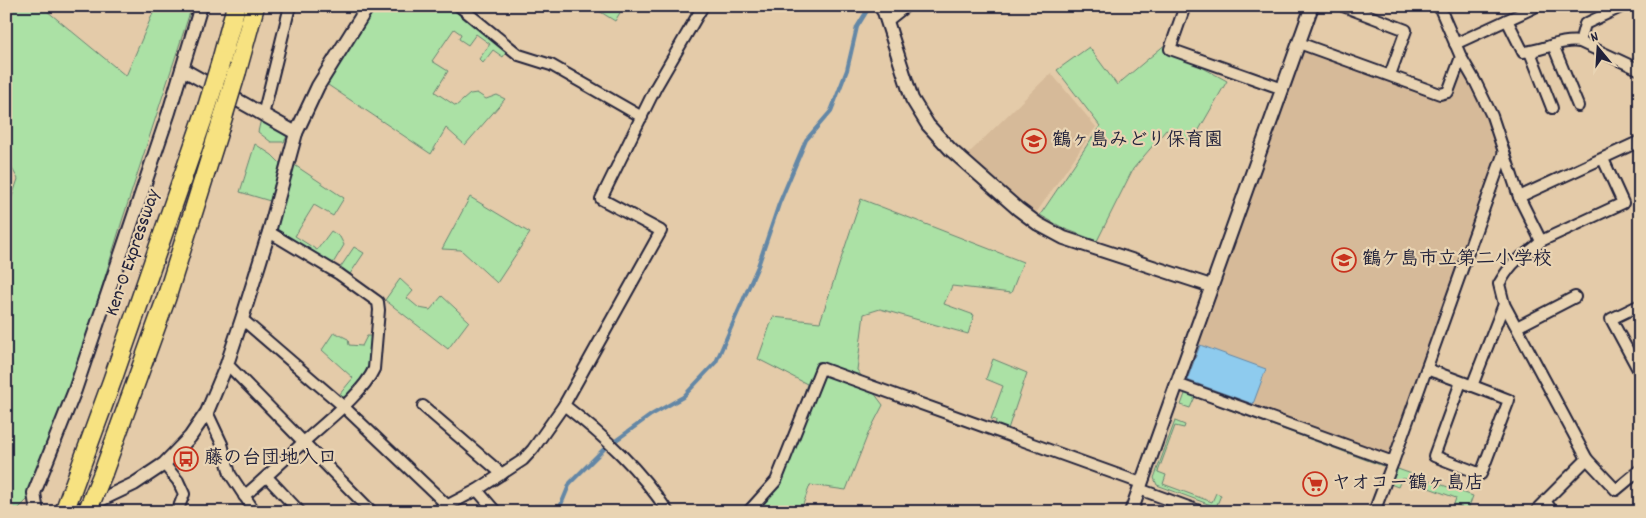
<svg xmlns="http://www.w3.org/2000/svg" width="1646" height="518" font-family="Dekko,'Klee One',sans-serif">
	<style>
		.built { fill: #d6ba99 }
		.green { fill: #abe1a5; stroke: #668270 }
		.water { fill: #8ecbee; stroke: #6387a6 }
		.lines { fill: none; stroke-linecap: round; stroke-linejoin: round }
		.stream { stroke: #6387a6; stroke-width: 4 }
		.minor-casing { stroke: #22223b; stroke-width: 14 }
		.tertiary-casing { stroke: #22223b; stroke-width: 16 }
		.motorway-casing { stroke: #22223b; stroke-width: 21 }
		.minor { stroke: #e9d4b3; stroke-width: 10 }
		.tertiary { stroke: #e9d4b3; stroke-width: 12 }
		.motorway { stroke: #f7e281; stroke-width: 18 }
		.motorway-bridge-casing { stroke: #22223b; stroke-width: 21; stroke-linecap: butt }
		.motorway-bridge { stroke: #f7e281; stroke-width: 18 }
		.labels { text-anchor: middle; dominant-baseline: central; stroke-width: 4.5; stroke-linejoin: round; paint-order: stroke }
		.poi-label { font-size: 19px; font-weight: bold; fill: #22223b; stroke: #e9d4b3; text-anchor: start }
		.street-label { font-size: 19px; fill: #22223b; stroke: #e9d4b3 }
	</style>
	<rect width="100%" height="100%" fill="#e4cba9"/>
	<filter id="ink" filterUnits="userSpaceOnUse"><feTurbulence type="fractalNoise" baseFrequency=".02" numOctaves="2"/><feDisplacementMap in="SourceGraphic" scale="10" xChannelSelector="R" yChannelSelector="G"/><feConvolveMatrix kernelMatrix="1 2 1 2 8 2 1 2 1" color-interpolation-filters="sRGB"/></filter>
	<g filter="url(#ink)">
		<g class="built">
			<path d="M 1299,43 L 1448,91 L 1461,57 L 1504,152 L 1393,462 L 1177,384 Z"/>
			<path d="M 1051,73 L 1096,127 L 1034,216 L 968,154 Z"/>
		</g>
		<g class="green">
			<path d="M 6,6 L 41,6 L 126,76 L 156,6 L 192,6 L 122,221 L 85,342 L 28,499 L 15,512 L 6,512 L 6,215 L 18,179 L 6,158 Z"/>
			<path d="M 376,6 L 452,6 L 507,51 L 503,57 L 493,50 L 483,63 L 479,59 L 490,44 L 476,34 L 468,45 L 459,39 L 461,34 L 454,29 L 432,61 L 448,71 L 435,92 L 456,106 L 470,94 L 477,93 L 486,99 L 497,95 L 505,99 L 465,145 L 446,128 L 431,154 L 325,83 L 365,19 Z"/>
			<path d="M 591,6 L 624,6 L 615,21 Z"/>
			<path d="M 1167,43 L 1196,64 L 1227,81 L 1192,142 L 1166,130 L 1133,169 L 1097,241 L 1065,229 L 1040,215 L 1100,126 L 1057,70 L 1089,47 L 1117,85 Z"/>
			<path d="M 261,119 L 287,136 L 284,142 L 271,142 L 258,132 Z"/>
			<path d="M 255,144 L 272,155 L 280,163 L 270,201 L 240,192 Z"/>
			<path d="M 293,164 L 344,198 L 333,216 L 314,205 L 295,236 L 317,250 L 331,231 L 340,237 L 344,245 L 332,265 L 275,231 Z"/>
			<path d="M 470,197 L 530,233 L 497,283 L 461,250 L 442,249 Z"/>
			<path d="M 861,199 L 1023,262 L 1011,293 L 952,286 L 944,304 L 974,315 L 968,334 L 880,309 L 864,314 L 857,370 L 883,405 L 868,434 L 846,490 L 810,485 L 801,510 L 805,512 L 744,512 L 773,479 L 792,430 L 807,384 L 758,359 L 773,317 L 820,322 Z"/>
			<path d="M 354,247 L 364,253 L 350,274 L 340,268 Z"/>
			<path d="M 400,279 L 413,291 L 407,298 L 419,308 L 430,310 L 442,296 L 469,321 L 448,349 L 385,300 Z"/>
			<path d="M 334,332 L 348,339 L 349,345 L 362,346 L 367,336 L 372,336 C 369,368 369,373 346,396 L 343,397 L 339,395 L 353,378 L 322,350 Z"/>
			<path d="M 993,359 L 1027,373 L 1007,432 L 995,427 L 996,420 L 991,419 L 1003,386 L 986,379 Z"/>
			<path d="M 1186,391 L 1382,462 L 1383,466 L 1195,397 L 1190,408 L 1181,405 Z"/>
			<path d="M 1175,421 L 1185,425 L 1184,428 L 1175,426 L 1158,472 L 1166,475 L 1163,484 L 1212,502 L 1216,493 L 1221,495 L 1216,507 L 1157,485 L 1154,478 Z"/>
			<path d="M 1395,468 L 1473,496 L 1467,512 L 1461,512 L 1462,507 L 1454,504 L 1456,498 L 1402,478 L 1398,487 L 1390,484 L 1381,512 L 1378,512 Z"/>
		</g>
		<path class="water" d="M 1200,345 L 1266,369 L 1253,404 L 1187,380 Z"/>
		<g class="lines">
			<path class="stream" d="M 558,512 L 570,483 L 604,449 L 651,415 L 683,397 L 716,362 L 758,266 L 779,204 L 806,140 L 831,111 L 847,70 L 857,27 L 870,6"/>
			<g class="minor-casing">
				<g id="minor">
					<path d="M 459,6 L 519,55 L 551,65 L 642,117"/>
					<path d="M 1185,6 L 1170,49 L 1283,89"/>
					<path d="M 1343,6 L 1406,30 L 1390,75"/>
					<path d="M 1439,6 L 1461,57 L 1476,83 L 1492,116 L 1519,197 L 1541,241"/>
					<path d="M 1507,20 L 1523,52 C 1543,51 1560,39 1580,42 L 1640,70"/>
					<path d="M 887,21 L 906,6"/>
					<path d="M 1580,42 L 1585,24 L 1623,6"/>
					<path d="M 1299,43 L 1440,94 L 1448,92 L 1461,57"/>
					<path d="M 1455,44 L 1533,8 L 1532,6"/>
					<path d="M 1553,45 L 1578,106"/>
					<path d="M 1530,52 L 1552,108"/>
					<path d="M 263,115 L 290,6"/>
					<path d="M 1603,159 L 1623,203 L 1541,241 C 1534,250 1524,254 1516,261 C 1508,268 1504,276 1499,284 L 1504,304 L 1587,459 L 1616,490 L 1640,470"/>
					<path d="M 1519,197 L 1640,141"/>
					<path d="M 1640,305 L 1611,319 L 1640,373"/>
					<path d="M 242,319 L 343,406 L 448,506"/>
					<path d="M 1517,327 L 1575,297"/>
					<path d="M 227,364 L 372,512"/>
					<path d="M 1427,369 C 1454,379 1482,389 1509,400 L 1481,474 L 1434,456 L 1461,382"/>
					<path d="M 1177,384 L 1393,462 L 1374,512"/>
					<path d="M 1472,386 L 1504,304"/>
					<path d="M 564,405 C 605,437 639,468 668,512"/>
					<path d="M 423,406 L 502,474"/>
					<path d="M 207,412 L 222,444 L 230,474 L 255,512"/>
					<path d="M 1393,462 L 1504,152"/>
					<path d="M 164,464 L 178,481 L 184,494 L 177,512"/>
					<path d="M 267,477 L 300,512"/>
					<path d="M 1139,489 L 1202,512"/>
					<path d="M 477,490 L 496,512"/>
					<path d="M 244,496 C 266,478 286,458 307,439 C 328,420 363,393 374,369 L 379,310 L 378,302 L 339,274 L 269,232"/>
					<path d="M 1545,501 L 1553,512"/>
					<path d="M 435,512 L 477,490 L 523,460 L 533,449 L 564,405 L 661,231 L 601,199 L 656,87 L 703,6"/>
					<path d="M 748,512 L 776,481 L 821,368 L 1141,483"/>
					<path d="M 1537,512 L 1539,507 L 1587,459"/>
				</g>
			</g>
			<g class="tertiary-casing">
				<g id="tertiary">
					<path d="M 880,6 L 884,12 L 912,99 L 928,125 L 951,150 L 1018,209 L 1038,224 L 1064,238 L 1211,286"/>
					<path d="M 182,69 L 296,133"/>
					<path d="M 37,512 L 34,493 L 75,390 L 169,112 L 201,6"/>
					<path d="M 75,512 L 134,484 L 164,464 L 190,437 L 207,412 L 227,364 L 242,319 L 269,232 L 296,133 L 318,86 L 368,6"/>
					<path d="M 1131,512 L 1312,6"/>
				</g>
			</g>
			<g class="motorway-casing">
				<g id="motorway">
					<path d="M 221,61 L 236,6"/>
					<path d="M 237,71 L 255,6"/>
					<path d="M 103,473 L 166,299 L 224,114"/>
					<path d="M 64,512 L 112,381 L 207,107"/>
				</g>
			</g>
			<use href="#minor" class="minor"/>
			<use href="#tertiary" class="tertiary"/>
			<use href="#motorway" class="motorway"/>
			<g class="motorway-bridge-casing">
				<g id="motorway-bridge">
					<path d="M 207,107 L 221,61"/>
					<path d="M 224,114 L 237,71"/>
					<path d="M 87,512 L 103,473"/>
				</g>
			</g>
			<use href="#motorway-bridge" class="motorway-bridge"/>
		</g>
	</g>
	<defs>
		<g id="school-ring" transform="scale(1.25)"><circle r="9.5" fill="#e9d4b3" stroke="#c8321e" stroke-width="1.5"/><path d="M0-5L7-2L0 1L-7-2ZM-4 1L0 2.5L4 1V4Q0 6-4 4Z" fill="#c8321e"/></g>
		<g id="bus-ring" transform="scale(1.25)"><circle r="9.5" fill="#e9d4b3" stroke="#c8321e" stroke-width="1.5"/><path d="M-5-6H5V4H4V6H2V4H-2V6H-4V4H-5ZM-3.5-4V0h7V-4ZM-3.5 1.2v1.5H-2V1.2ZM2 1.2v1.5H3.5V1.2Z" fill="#c8321e"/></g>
		<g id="supermarket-ring" transform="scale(1.25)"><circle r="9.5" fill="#e9d4b3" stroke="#c8321e" stroke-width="1.5"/><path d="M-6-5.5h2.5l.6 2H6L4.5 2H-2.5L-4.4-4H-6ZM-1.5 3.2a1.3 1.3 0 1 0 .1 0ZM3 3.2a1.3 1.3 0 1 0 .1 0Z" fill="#c8321e"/></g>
	</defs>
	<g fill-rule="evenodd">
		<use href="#school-ring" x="1034" y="141"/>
		<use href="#school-ring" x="1344" y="260"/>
		<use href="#bus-ring" x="186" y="459"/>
		<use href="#supermarket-ring" x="1315" y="484"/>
	</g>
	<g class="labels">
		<g class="poi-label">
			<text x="1052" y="141">鶴ヶ島みどり保育園</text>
			<text x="1362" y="260">鶴ケ島市立第二小学校</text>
			<text x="204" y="459">藤の台団地入口</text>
			<text x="1332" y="484">ヤオコー鶴ヶ島店</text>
		</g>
		<g class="street-label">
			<text transform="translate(134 253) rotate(-71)">Ken-O Expressway</text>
		</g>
	</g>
	<rect width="1646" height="518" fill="none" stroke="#e9d4b3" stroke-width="25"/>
	<rect x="12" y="12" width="1621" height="493" fill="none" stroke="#22223b" stroke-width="2" filter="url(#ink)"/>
	<g transform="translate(1598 48) rotate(342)" stroke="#e9d4b3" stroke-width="4" paint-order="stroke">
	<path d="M0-4L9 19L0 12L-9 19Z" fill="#22223b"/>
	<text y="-8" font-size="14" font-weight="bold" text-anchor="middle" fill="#22223b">N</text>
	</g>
</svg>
